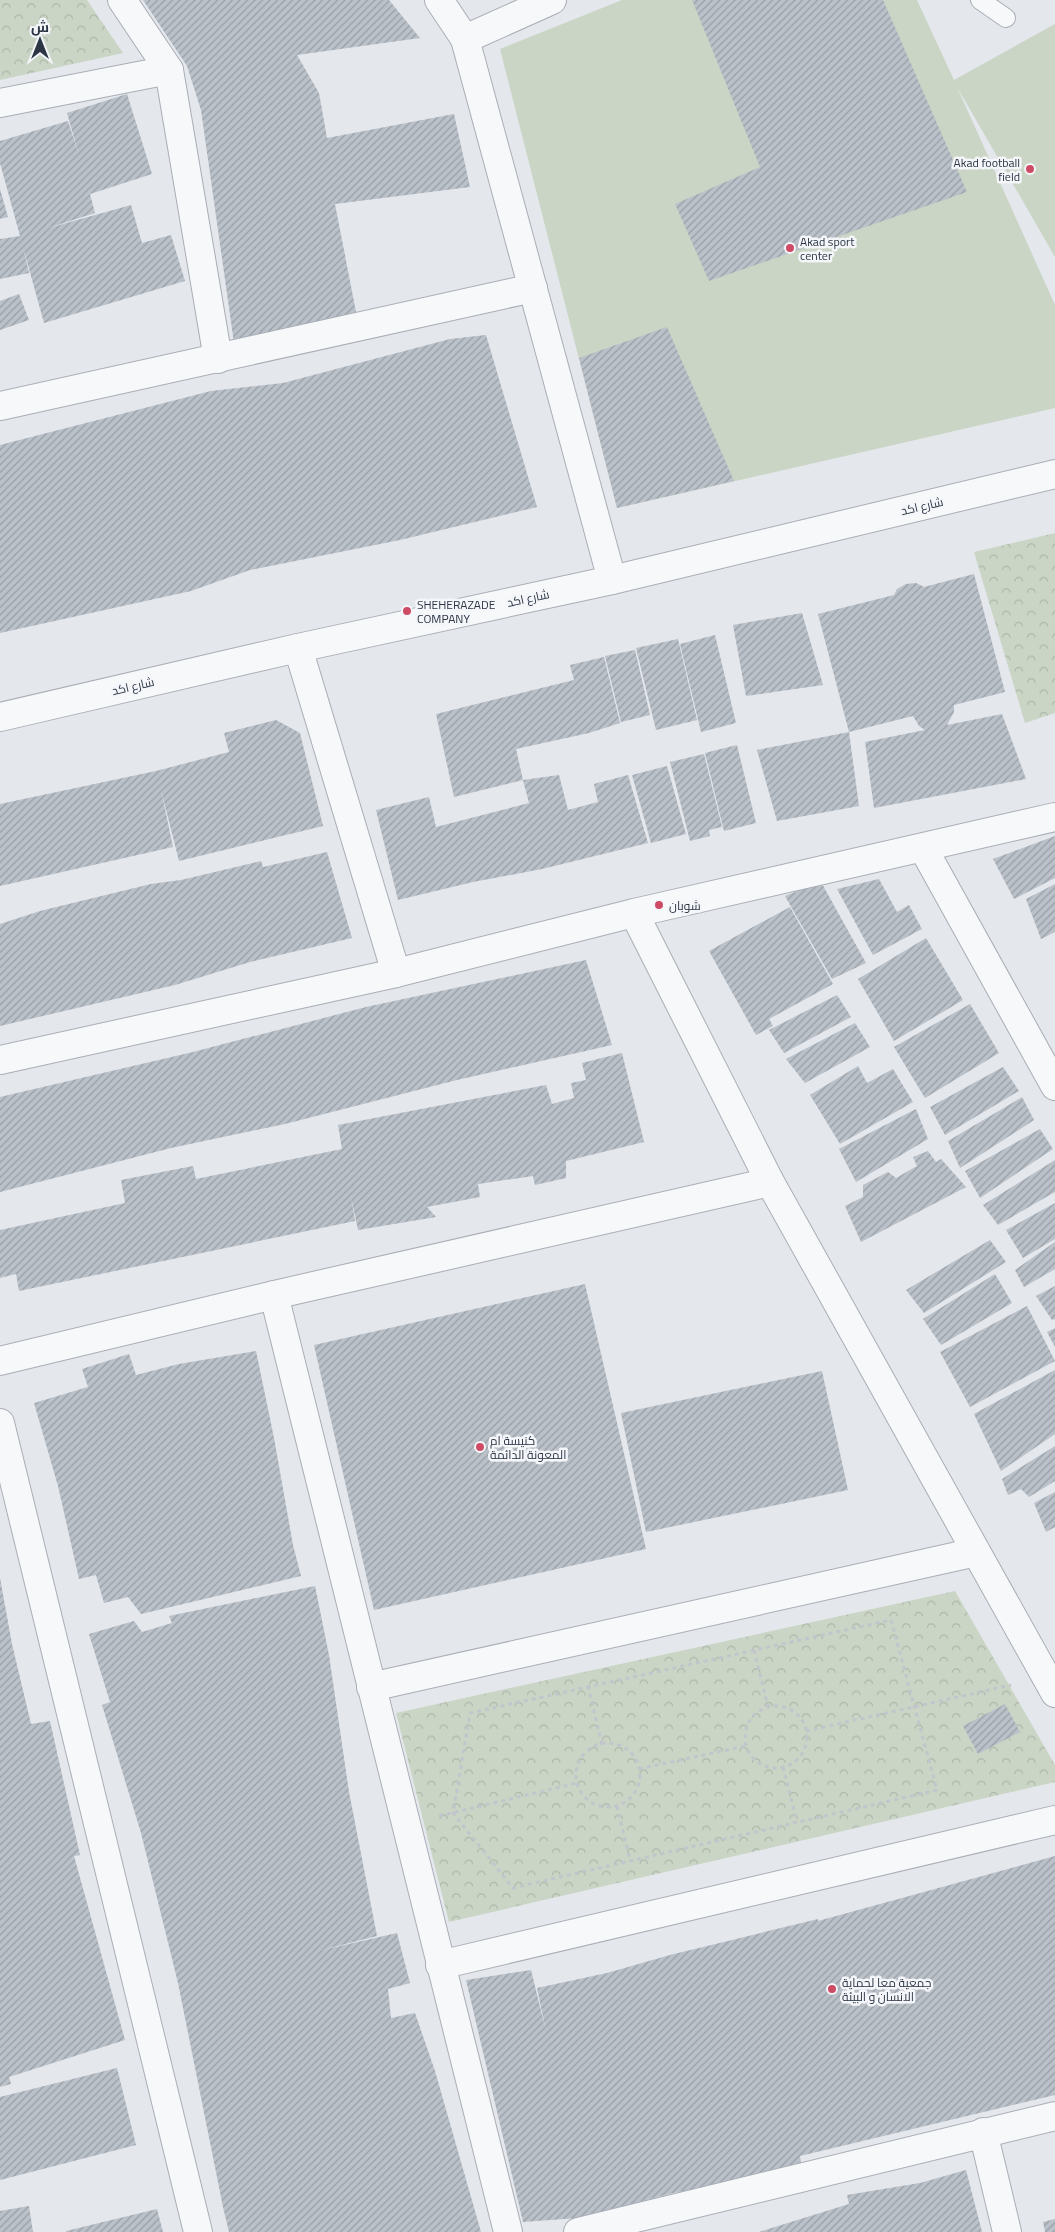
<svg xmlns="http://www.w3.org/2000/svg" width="1055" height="2232" font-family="'Titillium Web',Cairo,sans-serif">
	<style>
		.forest { fill: url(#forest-crowns) }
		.garden { fill: #cad5c5 }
		.building { fill: url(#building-hatch) }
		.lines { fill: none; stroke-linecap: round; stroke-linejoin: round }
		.service-casing { stroke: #a9aeb6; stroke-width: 20 }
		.minor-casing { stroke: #a9aeb6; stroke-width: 30 }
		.path { stroke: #c2c5cb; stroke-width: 3; stroke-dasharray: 4 4; stroke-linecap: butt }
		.service { stroke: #f7f8fa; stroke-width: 18 }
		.minor { stroke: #f7f8fa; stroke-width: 28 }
		.poi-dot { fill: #ce4b65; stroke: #f4f6f9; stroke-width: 2 }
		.labels { text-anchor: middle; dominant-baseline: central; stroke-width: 5; stroke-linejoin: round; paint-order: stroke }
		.poi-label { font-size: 12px; fill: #2b3544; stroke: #f4f6f9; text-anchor: start }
		.street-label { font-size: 12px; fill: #2b3544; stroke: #f4f6f9 }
	</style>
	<defs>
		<pattern id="forest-crowns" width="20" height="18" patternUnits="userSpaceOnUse" patternTransform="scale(1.25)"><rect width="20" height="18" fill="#cad5c5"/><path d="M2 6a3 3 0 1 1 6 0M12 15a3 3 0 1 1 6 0" fill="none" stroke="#aeb7aa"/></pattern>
		<pattern id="building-hatch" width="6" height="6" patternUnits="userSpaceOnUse" patternTransform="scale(1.25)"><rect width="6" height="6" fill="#bbc1c9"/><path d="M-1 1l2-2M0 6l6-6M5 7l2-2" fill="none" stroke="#989ea5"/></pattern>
	</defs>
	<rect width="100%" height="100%" fill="#e4e7ec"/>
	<g class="forest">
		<path d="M 0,0 L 87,0 L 123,53 L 0,80 Z"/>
		<path d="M 1055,533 L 1055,713 L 1025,723 L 974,552 Z"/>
		<path d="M 955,1591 L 1055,1765 L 1055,1782 L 449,1922 L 396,1713 Z"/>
	</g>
	<path class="garden" d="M 622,0 L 917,0 L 954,80 L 1055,24 L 1055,257 L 957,87 L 1055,305 L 1055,408 L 617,508 L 500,49 Z"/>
	<g class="building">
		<path d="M 143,0 L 389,0 L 420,38 L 297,55 L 319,93 L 327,138 L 454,114 L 470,187 L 335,204 L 356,312 L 234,343 L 201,110 L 187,66 Z"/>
		<path d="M 692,0 L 883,0 L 967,192 L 709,281 L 675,204 L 760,167 Z"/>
		<path d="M 127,94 L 152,174 L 90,194 L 95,213 L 45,229 L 131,205 L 142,243 L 171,235 L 185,281 L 44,323 L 23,247 L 29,273 L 0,279 L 0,239 L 20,236 L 0,163 L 0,141 L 68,121 L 79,155 L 67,113 Z"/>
		<path d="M 0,189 L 8,217 L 0,219 Z"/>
		<path d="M 19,294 L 29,320 L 0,330 L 0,301 Z"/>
		<path d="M 667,327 L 734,481 L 617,508 L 579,358 Z"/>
		<path d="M 486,335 L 537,507 L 400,540 L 250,570 L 191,591 L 0,633 L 0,445 L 211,391 L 283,383 L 450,339 Z"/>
		<path d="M 974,574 L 1005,692 L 954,705 L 954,712 L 947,725 L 1002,714 L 1026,779 L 874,808 L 865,742 L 925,730 L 919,726 L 913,716 L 849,732 L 859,806 L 777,821 L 757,750 L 849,732 L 818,614 L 894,595 L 897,589 L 906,584 L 916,583 L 924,587 Z"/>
		<path d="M 802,613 L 823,685 L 746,696 L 733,625 Z"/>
		<path d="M 715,635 L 736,723 L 701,732 L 680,644 Z"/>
		<path d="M 678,639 L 697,720 L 656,730 L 636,648 Z"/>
		<path d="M 635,650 L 650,715 L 621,722 L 605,656 Z"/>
		<path d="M 604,657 L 620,723 L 589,733 L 516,749 L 523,780 L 559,775 L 568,810 L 598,802 L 594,784 L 628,775 L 648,843 L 542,869 L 473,882 L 398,900 L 376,810 L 429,797 L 436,827 L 529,803 L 523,780 L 454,797 L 436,714 L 574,680 L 570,665 Z"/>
		<path d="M 276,720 L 300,733 L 323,826 L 179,861 L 161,790 L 173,847 L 0,886 L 0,804 L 156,771 L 229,752 L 224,733 Z"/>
		<path d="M 737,745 L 756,823 L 724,831 L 705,753 Z"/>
		<path d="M 704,754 L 722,827 L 709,830 L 710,836 L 690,841 L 670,762 Z"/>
		<path d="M 667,766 L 686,834 L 651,843 L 632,775 Z"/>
		<path d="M 1055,836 L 1055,878 L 1014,899 L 993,859 Z"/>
		<path d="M 327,852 L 352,938 L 250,962 L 175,985 L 0,1026 L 0,924 L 40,911 L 151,884 L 181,880 L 261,861 L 263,867 Z"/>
		<path d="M 879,879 L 897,912 L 909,905 L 922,929 L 873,955 L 837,889 Z"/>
		<path d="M 821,882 L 866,963 L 832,979 L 785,896 Z"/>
		<path d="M 1055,884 L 1055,932 L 1041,939 L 1026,899 Z"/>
		<path d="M 790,907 L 833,984 L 769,1019 L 773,1026 L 756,1035 L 709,951 Z"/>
		<path d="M 926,938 L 963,1000 L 894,1041 L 858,979 Z"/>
		<path d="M 586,960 L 612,1045 L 457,1080 L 285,1124 L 171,1148 L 0,1192 L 0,1097 L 193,1052 L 366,1007 Z"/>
		<path d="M 837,995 L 851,1017 L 784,1053 L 769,1030 Z"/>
		<path d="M 970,1004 L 999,1053 L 925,1098 L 894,1047 Z"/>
		<path d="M 855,1023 L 870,1047 L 805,1083 L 786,1059 Z"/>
		<path d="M 622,1053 L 644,1142 L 566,1161 L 566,1178 L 535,1185 L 533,1176 L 478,1184 L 480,1197 L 427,1207 L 436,1217 L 358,1230 L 351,1197 L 355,1221 L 19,1291 L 16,1274 L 0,1278 L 0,1230 L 125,1203 L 121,1180 L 193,1166 L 196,1179 L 342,1149 L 338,1125 L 546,1085 L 552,1104 L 574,1098 L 571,1083 L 586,1080 L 582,1063 Z"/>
		<path d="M 858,1066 L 867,1083 L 893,1069 L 913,1102 L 840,1144 L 810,1095 Z"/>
		<path d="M 1003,1067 L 1019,1091 L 945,1135 L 930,1107 Z"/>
		<path d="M 1022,1097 L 1034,1120 L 960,1168 L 948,1141 Z"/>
		<path d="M 916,1109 L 928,1139 L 856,1182 L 839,1149 Z"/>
		<path d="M 1040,1129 L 1053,1149 L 980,1198 L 965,1171 Z"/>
		<path d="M 928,1151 L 936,1162 L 941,1159 L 966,1187 L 861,1242 L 845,1206 L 863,1197 L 863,1185 L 888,1172 L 896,1178 L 917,1166 L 913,1157 Z"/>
		<path d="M 1055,1160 L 1055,1192 L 998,1225 L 983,1205 Z"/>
		<path d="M 1055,1203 L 1055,1239 L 1023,1258 L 1006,1230 Z"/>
		<path d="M 990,1240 L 1006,1262 L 924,1313 L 906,1290 Z"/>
		<path d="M 1055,1242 L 1055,1269 L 1024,1287 L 1015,1270 Z"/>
		<path d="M 995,1274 L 1012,1303 L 941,1345 L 923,1319 Z"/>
		<path d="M 585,1284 L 646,1549 L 374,1610 L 314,1345 Z"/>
		<path d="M 1055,1286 L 1055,1319 L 1052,1320 L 1036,1296 Z"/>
		<path d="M 1027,1306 L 1055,1361 L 970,1407 L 940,1352 Z"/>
		<path d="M 1055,1328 L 1055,1347 L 1047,1332 Z"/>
		<path d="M 256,1351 L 274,1438 L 293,1545 L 301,1576 L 141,1614 L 128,1597 L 104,1603 L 96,1575 L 79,1579 L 58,1486 L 34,1403 L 88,1387 L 82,1369 L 129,1354 L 136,1375 L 179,1364 Z"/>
		<path d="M 1055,1370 L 1055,1434 L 1001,1471 L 974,1414 Z"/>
		<path d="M 822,1371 L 848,1490 L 646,1532 L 621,1413 Z"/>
		<path d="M 1055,1446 L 1055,1481 L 1029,1497 L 1021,1489 L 1008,1495 L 1002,1479 Z"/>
		<path d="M 1055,1492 L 1055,1527 L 1046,1532 L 1034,1503 Z"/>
		<path d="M 0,1578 L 12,1644 L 31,1724 L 50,1721 L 80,1855 L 74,1856 L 125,2040 L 9,2077 L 11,2084 L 0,2087 Z"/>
		<path d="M 315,1586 L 329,1655 L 349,1792 L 377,1936 L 318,1951 L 397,1933 L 410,1983 L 388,1989 L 391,2018 L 415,2013 L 435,2071 L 481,2232 L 229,2232 L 223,2207 L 178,1983 L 141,1833 L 102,1705 L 110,1702 L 89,1634 L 134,1621 L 142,1632 L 172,1623 L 169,1616 Z"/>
		<path d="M 1005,1704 L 1020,1732 L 978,1754 L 963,1726 Z"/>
		<path d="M 1055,1856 L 1055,2095 L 800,2156 L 801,2163 L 734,2182 L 673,2193 L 578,2218 L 523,2222 L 466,1980 L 531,1970 L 546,2031 L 537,1988 L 607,1973 L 670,1955 L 818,1919 L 818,1921 Z"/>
		<path d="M 117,2068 L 136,2145 L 0,2180 L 0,2097 Z"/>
		<path d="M 966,2170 L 982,2232 L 759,2232 L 849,2204 L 847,2195 L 920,2183 Z"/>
		<path d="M 29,2206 L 33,2232 L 0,2232 L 0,2211 Z"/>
		<path d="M 157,2209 L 163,2232 L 66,2232 L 66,2231 Z"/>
		<path d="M 1055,2219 L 1055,2232 L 1045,2232 L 1043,2222 Z"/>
	</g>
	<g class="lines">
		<g class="service-casing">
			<path id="service" d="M 980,0 L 1006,18"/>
		</g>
		<g class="minor-casing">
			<g id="minor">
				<path d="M 122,0 L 169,70 L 218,359"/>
				<path d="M 439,0 L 465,39 L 612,580"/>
				<path d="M 465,39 L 552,0"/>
				<path d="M 0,103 L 169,70"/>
				<path d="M 0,406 L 533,288"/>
				<path d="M 298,648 L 396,973"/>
				<path d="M 0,717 L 298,648 L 612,580 L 1055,474"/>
				<path d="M 923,848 L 1055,1086"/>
				<path d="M 634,913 L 770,1182 L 1055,1693"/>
				<path d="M 0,1060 L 396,973 L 634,913 L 1055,817"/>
				<path d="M 274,1295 L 508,2232"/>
				<path d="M 0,1361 L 274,1295 L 770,1182"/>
				<path d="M 0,1423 L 198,2232"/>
				<path d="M 371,1687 L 976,1552"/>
				<path d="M 440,1965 L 1055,1820"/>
				<path d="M 983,2132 L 1007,2232"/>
				<path d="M 578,2232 L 1055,2116"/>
			</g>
		</g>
		<g class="path">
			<path d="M 891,1620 L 937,1790 L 513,1888 L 453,1813 L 470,1713 Z"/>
			<path d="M 754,1650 L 768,1707"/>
			<path d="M 588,1686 L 602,1745"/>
			<circle cx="776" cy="1737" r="31"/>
			<path d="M 806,1731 L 1011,1685"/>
			<circle cx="608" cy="1775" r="32"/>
			<path d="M 783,1767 L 797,1822"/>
			<path d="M 639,1769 L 745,1746"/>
			<path d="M 617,1806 L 630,1860"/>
			<path d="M 439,1816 L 577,1783"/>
		</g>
		<use href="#service" class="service"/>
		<use href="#minor" class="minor"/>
	</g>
	<g class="poi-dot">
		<circle cx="1030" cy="169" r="5"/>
		<circle cx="790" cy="248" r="5"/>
		<circle cx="407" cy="611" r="5"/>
		<circle cx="659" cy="905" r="5"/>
		<circle cx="480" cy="1447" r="5"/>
		<circle cx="832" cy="1989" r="5"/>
	</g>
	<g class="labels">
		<g class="poi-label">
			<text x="1020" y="162" text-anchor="end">Akad football<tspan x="1020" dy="14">field</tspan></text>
			<text x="800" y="241">Akad sport<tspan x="800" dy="14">center</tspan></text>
			<text x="417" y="604">SHEHERAZADE<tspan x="417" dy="14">COMPANY</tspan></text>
			<text x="669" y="905">شوبان</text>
			<text x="490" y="1440">كنيسة ام<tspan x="490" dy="14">المعونة الدائمة</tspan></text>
			<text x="842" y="1982">جمعية معا لحماية<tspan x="842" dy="14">الانسان و البيئة</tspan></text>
		</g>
		<g class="street-label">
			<text transform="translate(922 506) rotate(-13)">شارع اكد</text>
			<text transform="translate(528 598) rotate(-12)">شارع اكد</text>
			<text transform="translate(133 686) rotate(-13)">شارع اكد</text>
		</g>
	</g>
	<g transform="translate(40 40)" stroke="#f4f6f9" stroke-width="4" paint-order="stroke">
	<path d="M0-4L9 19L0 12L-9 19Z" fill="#2b3544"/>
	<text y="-8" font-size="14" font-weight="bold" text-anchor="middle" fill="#2b3544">ش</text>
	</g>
</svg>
